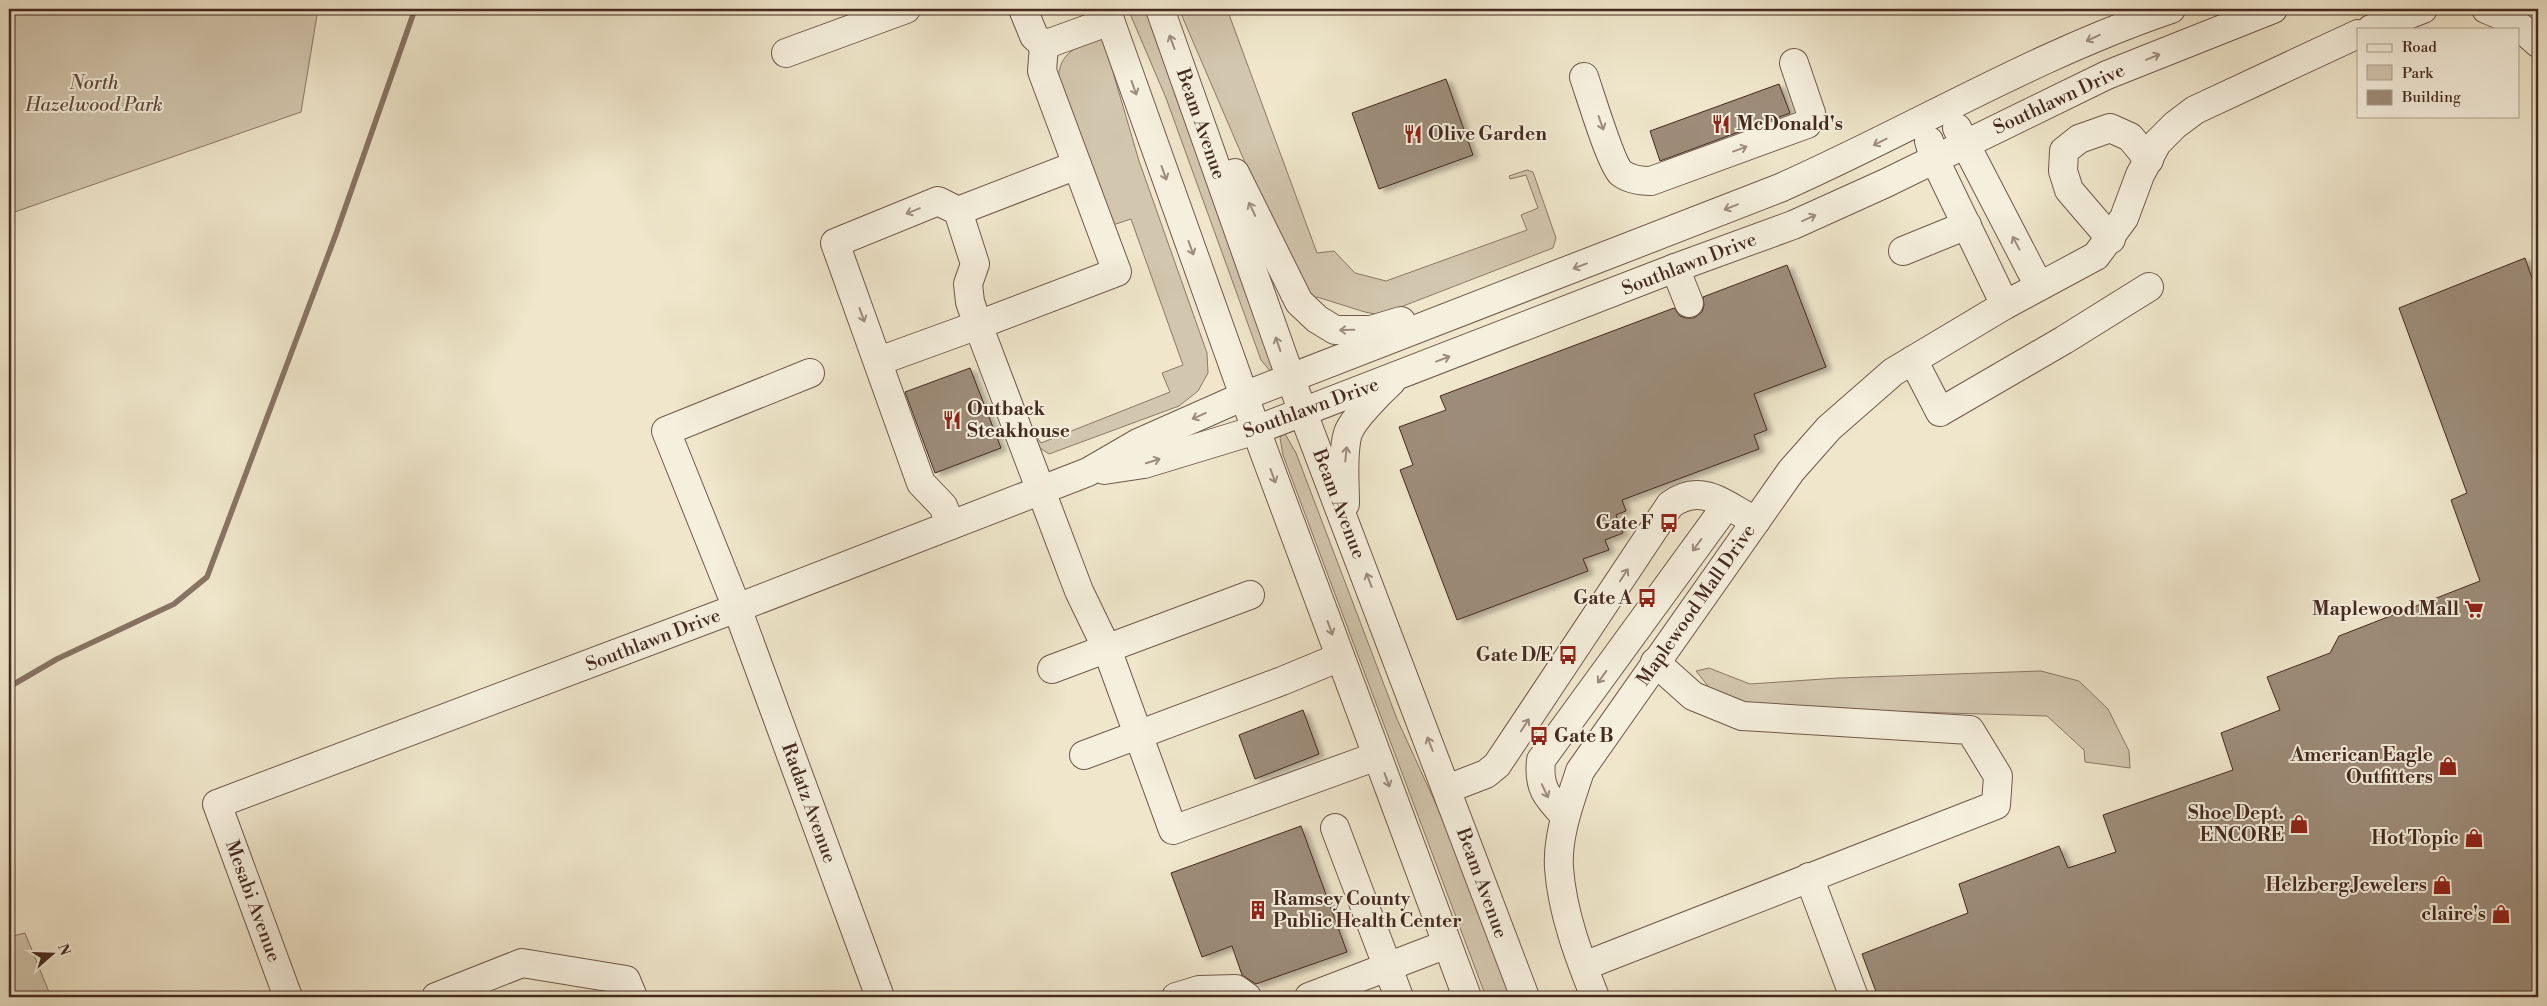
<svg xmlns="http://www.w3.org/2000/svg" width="2547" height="1006" font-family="'Libre Bodoni',serif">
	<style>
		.green { fill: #d2c6ae; stroke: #8c7867 }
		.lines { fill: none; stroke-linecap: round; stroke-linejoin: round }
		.stream { stroke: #887464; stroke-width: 5.5 }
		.building { fill: #9d8c79; stroke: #452a20; filter: url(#shadow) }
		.minor-casing { stroke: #70594b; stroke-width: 30 }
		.minor { stroke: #f5efdd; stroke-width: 28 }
		.oneway { stroke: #9d8c7e }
		.labels { text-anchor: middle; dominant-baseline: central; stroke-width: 4; stroke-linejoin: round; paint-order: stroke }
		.park-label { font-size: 19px; font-style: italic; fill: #61493c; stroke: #f5efdd }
		.street-label { font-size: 19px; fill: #452a20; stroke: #f5efdd }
		.poi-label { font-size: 19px; font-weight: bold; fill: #452a20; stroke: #f5efdd; text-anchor: end }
	</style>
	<defs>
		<filter id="shadow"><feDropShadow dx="5.5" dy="3" stdDeviation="2.5" flood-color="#0004"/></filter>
	</defs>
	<rect width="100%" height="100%" fill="#efe6cb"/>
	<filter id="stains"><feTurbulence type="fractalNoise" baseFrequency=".004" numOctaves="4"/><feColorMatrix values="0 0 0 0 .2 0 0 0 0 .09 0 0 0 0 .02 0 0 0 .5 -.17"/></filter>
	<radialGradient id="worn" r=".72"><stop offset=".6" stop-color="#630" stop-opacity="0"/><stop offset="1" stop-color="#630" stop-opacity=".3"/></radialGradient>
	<g class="green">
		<path d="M 9,9 L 318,9 L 301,112 L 9,214 Z"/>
		<path d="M 1128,9 L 1151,9 L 1274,366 L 1271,372 L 1261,360 L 1166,98 Z"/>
		<path d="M 1179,9 L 1227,9 L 1317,253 L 1334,251 L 1355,273 L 1386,281 L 1527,230 L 1521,215 L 1538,208 L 1526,175 L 1510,179 L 1509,176 L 1527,170 L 1533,172 L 1556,238 L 1553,248 L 1380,315 L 1365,312 L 1317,297 L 1310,300 L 1299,288 Z"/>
		<path d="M 1103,38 L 1139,161 L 1207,353 L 1208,373 L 1198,391 L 1179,406 L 1049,454 L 1031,442 L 1028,434 L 1033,432 L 1041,443 L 1170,392 L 1162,373 L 1183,365 L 1131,219 L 1113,225 L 1058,82 C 1059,50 1077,47 1103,38 Z"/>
		<path d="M 1284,432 L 1296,453 L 1397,719 L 1457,850 L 1513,997 L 1486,997 L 1283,455 L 1280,438 Z"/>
		<path d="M 1709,668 L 1750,684 L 1838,678 L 2041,671 L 2079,681 L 2108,709 L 2129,751 L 2130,768 L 2085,762 L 2084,750 L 2047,716 L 1749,707 L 1712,691 L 1696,671 Z"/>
		<path d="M 25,933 L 51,997 L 9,997 L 9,937 Z"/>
	</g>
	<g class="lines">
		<path class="stream" d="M 9,687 L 57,659 L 174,604 L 207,577 L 336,234 L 415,9"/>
	</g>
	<g class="building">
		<path d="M 1446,79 L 1473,155 L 1379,189 L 1352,113 Z"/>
		<path d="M 1779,84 L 1790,113 L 1660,161 L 1650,131 Z"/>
		<path d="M 2525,258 L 2538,295 L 2538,997 L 1878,997 L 1862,954 L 1968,913 L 1959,884 L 2059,846 L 2068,868 L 2116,852 L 2103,815 L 2233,770 L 2221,733 L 2280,710 L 2267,677 L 2330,653 L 2339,636 L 2480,581 L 2451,500 L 2467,493 L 2399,308 Z"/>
		<path d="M 1787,265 L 1826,367 L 1754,394 L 1767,430 L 1754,435 L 1759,449 L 1622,500 L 1626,511 L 1616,515 L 1623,533 L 1605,540 L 1609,550 L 1583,559 L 1588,571 L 1457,620 L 1400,470 L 1413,465 L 1399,427 L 1446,410 L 1440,396 L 1674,308 L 1680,316 L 1686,318 L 1694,318 L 1702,312 L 1704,305 L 1703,297 Z"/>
		<path d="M 970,368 L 1001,448 L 935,473 L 905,392 Z"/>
		<path d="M 1303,710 L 1319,754 L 1255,779 L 1239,735 Z"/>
		<path d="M 1301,826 L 1347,952 L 1256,984 L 1242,975 L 1232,946 L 1202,957 L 1171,873 Z"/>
	</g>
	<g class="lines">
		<g class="minor-casing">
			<g id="minor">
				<path d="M 1023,9 L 1034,36 L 1044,45"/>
				<path d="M 1106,9 L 1263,449 L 1467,997"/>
				<path d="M 1160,9 L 1303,413 L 1525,997"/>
				<path d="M 2486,9 L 2512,20 L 2538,43"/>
				<path d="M 1110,21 L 1044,45 L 1042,71 L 1117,272 L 978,325 L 1079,591 L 1107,649 L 1173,830 L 1377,756"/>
				<path d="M 2371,29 L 2423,9"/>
				<path d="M 786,53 L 906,9"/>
				<path d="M 1584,77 C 1590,94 1611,164 1621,173 C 1630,180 1641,181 1651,181 L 1807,124 L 1811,113 L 1794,63"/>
				<path d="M 1957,128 L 2039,286"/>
				<path d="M 1929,141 L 1934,158 L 2005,305"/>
				<path d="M 1235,173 L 1299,302 L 1317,319 L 1335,330 L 1371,330 L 1401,321"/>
				<path d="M 958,211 L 1077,165"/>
				<path d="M 2111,239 L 2069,190 L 2063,171 L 2064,151 L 2079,139 L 2110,128 L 2130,137 L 2149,160"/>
				<path d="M 1903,251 L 1967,225"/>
				<path d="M 1675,268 L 1689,303"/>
				<path d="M 1913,360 L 1940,412 L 2064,340 L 2149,287"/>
				<path d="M 879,361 L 978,325 L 970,302 L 968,284 L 975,264 L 958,211 L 938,201 L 835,243 L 921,483 L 943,506 L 951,525"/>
				<path d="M 810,373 L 666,431 L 737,608 L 880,997"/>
				<path d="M 1104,470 L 1144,464 L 1256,430 L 1675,268 L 1793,225 L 1886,183 L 2107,75 L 2273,9"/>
				<path d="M 1345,504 C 1345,484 1342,452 1348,433 C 1353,419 1379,393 1391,382"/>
				<path d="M 1052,669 L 1250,595"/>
				<path d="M 1084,755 L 1282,681 L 1340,657"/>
				<path d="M 1447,789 L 1486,774 L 1497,765 L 1670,505 C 1702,481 1725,506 1756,521"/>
				<path d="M 1565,816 C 1547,797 1538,788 1541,760 L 1726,506"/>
				<path d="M 1335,828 L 1399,997"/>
				<path d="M 1809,877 L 1854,997"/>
				<path d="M 1584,966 L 1996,805 L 1998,776 L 1970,730 L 1742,716 L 1693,696 L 1655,662"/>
				<path d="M 288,997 L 217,804 L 737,608 L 1088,472 L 1138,443 L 1244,396 L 1780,188 C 1911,130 2035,55 2171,9"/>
				<path d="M 436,997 L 522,963 L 626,980 L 633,997"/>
				<path d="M 1176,997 L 1199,990 L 1236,989 L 1247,997"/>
				<path d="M 1309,997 L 1447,944"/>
				<path d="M 1595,997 C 1579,957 1562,912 1559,868 C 1557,835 1570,802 1580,771 L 1791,471 L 1829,428 L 1893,372 L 2005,305 L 2096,256 L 2124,218 L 2140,175 L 2157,143 L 2175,125 L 2195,110 L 2358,34"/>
			</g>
		</g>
		<use href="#minor" class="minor"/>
	</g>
	<defs><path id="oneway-shaft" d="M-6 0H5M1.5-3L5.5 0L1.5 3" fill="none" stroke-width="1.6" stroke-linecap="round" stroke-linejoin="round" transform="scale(1.25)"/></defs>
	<g class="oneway">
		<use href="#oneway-shaft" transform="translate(2093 38) rotate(155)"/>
		<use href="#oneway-shaft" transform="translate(1172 42) rotate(-110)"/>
		<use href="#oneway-shaft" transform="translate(2153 57) rotate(-22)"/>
		<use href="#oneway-shaft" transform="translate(1134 88) rotate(70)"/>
		<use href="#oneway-shaft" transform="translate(1601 123) rotate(70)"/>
		<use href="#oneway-shaft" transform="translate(1880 142) rotate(153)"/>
		<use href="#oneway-shaft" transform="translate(1740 149) rotate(-20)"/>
		<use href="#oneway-shaft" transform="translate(1164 173) rotate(70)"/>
		<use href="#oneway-shaft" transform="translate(1731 207) rotate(159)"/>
		<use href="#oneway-shaft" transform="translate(1252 209) rotate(-115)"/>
		<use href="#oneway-shaft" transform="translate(913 211) rotate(158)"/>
		<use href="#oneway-shaft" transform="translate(1809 218) rotate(-24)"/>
		<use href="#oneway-shaft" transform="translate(2016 243) rotate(-118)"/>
		<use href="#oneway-shaft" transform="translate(1191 248) rotate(70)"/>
		<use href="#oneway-shaft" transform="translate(1580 266) rotate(159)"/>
		<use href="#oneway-shaft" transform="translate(862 315) rotate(70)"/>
		<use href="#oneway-shaft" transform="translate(1347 330) rotate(179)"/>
		<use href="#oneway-shaft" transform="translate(1278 344) rotate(-109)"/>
		<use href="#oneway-shaft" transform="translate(1443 359) rotate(-21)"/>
		<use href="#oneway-shaft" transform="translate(1199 416) rotate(156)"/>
		<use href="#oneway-shaft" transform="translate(1346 454) rotate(-84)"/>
		<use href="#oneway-shaft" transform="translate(1153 461) rotate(-17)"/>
		<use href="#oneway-shaft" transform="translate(1273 476) rotate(70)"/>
		<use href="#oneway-shaft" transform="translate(1697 545) rotate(126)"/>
		<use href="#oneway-shaft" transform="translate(1624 575) rotate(-57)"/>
		<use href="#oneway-shaft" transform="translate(1369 580) rotate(-111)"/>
		<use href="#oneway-shaft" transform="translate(1330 628) rotate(70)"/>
		<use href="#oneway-shaft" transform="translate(1602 677) rotate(126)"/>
		<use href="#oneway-shaft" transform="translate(1525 725) rotate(-57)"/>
		<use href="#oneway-shaft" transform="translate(1430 744) rotate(-111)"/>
		<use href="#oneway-shaft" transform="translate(1387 780) rotate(70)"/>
		<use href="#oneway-shaft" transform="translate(1545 791) rotate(65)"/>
	</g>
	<defs>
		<g id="restaurant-bare" transform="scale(1.5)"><path d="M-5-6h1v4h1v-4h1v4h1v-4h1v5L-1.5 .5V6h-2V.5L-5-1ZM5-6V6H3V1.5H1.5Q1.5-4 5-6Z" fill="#8f2418" stroke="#f5efdd" stroke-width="2.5" paint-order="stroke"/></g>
		<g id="bus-bare" transform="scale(1.5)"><path d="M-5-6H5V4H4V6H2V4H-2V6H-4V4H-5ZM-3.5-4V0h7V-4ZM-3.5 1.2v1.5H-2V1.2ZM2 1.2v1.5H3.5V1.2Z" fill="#8f2418" stroke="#f5efdd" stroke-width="2.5" paint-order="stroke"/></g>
		<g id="supermarket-bare" transform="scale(1.5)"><path d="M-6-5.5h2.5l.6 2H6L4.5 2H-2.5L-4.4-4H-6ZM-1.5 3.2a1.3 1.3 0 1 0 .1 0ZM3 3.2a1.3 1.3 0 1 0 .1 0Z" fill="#8f2418" stroke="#f5efdd" stroke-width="2.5" paint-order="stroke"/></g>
		<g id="shop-bare" transform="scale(1.5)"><path d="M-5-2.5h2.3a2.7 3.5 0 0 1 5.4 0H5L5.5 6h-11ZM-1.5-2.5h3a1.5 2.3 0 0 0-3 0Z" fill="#8f2418" stroke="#f5efdd" stroke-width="2.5" paint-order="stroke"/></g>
		<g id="building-bare" transform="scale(1.5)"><path d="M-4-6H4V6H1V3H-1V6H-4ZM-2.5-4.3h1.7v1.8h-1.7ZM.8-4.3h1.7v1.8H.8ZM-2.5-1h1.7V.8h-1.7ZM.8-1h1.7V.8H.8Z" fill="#8f2418" stroke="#f5efdd" stroke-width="2.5" paint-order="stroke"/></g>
	</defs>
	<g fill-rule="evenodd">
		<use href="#restaurant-bare" x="1721" y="124"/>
		<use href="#restaurant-bare" x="1413" y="134"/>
		<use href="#restaurant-bare" x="952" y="420"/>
		<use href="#bus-bare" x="1669" y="523"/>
		<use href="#bus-bare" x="1647" y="598"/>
		<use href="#supermarket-bare" x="2474" y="609"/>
		<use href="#bus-bare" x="1568" y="655"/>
		<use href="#bus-bare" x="1539" y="736"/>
		<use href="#shop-bare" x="2448" y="766"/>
		<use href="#shop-bare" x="2299" y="824"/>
		<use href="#shop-bare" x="2474" y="838"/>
		<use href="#shop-bare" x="2442" y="885"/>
		<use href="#building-bare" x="1258" y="910"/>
		<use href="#shop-bare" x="2501" y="914"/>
	</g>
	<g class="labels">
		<g class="park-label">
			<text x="94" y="83">North<tspan x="94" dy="22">Hazelwood Park</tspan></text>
		</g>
		<g class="street-label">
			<text transform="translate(2059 99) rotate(-25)">Southlawn Drive</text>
			<text transform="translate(1201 124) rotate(71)">Beam Avenue</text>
			<text transform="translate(1689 264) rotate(-21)">Southlawn Drive</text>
			<text transform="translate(1311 408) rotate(-20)">Southlawn Drive</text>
			<text transform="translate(1339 504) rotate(69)">Beam Avenue</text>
			<text transform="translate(1696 605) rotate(-55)">Maplewood Mall Drive</text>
			<text transform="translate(653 640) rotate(-21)">Southlawn Drive</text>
			<text transform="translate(809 803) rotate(70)">Radatz Avenue</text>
			<text transform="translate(1482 883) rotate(70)">Beam Avenue</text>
			<text transform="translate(253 901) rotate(70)">Mesabi Avenue</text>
		</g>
		<g class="poi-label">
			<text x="1736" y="124" text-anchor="start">McDonald's</text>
			<text x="1428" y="134" text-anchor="start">Olive Garden</text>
			<text x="967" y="409" text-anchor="start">Outback<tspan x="967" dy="22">Steakhouse</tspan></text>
			<text x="1654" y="523">Gate F</text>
			<text x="1632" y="598">Gate A</text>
			<text x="2459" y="609">Maplewood Mall</text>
			<text x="1553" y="655">Gate D/E</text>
			<text x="1554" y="736" text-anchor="start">Gate B</text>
			<text x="2433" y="755">American Eagle<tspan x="2433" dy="22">Outfitters</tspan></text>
			<text x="2284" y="813">Shoe Dept.<tspan x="2284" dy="22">ENCORE</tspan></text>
			<text x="2459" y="838">Hot Topic</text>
			<text x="2427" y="885">Helzberg Jewelers</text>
			<text x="1273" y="899" text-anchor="start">Ramsey County<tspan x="1273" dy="22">Public Health Center</tspan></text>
			<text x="2486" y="914">claire's</text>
		</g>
	</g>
	<rect width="2547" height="1006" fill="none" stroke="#efe6cb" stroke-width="30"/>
	<rect x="10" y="10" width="2527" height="986" fill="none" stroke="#452a20" stroke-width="2.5"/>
	<rect x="15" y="15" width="2517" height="976" fill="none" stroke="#452a20"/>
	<rect x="2357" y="28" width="162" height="90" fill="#f5efdd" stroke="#afa091"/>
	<rect x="2367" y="44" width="25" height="8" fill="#f5efdd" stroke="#afa091"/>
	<text x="2402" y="52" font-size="15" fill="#452a20">Road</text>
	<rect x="2367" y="65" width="25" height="15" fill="#d2c6ae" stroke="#afa091"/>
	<text x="2402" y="78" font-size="15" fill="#452a20">Park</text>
	<rect x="2367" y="90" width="25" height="15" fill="#9d8c79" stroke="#afa091"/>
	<text x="2402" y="102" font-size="15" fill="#452a20">Building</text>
	<g transform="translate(52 954) rotate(70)" stroke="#f5efdd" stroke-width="4" paint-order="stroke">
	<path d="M0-4L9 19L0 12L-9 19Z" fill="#452a20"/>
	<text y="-8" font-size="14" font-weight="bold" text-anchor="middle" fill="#452a20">N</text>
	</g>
	<rect width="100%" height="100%" filter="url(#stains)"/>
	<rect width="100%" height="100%" fill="url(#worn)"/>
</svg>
